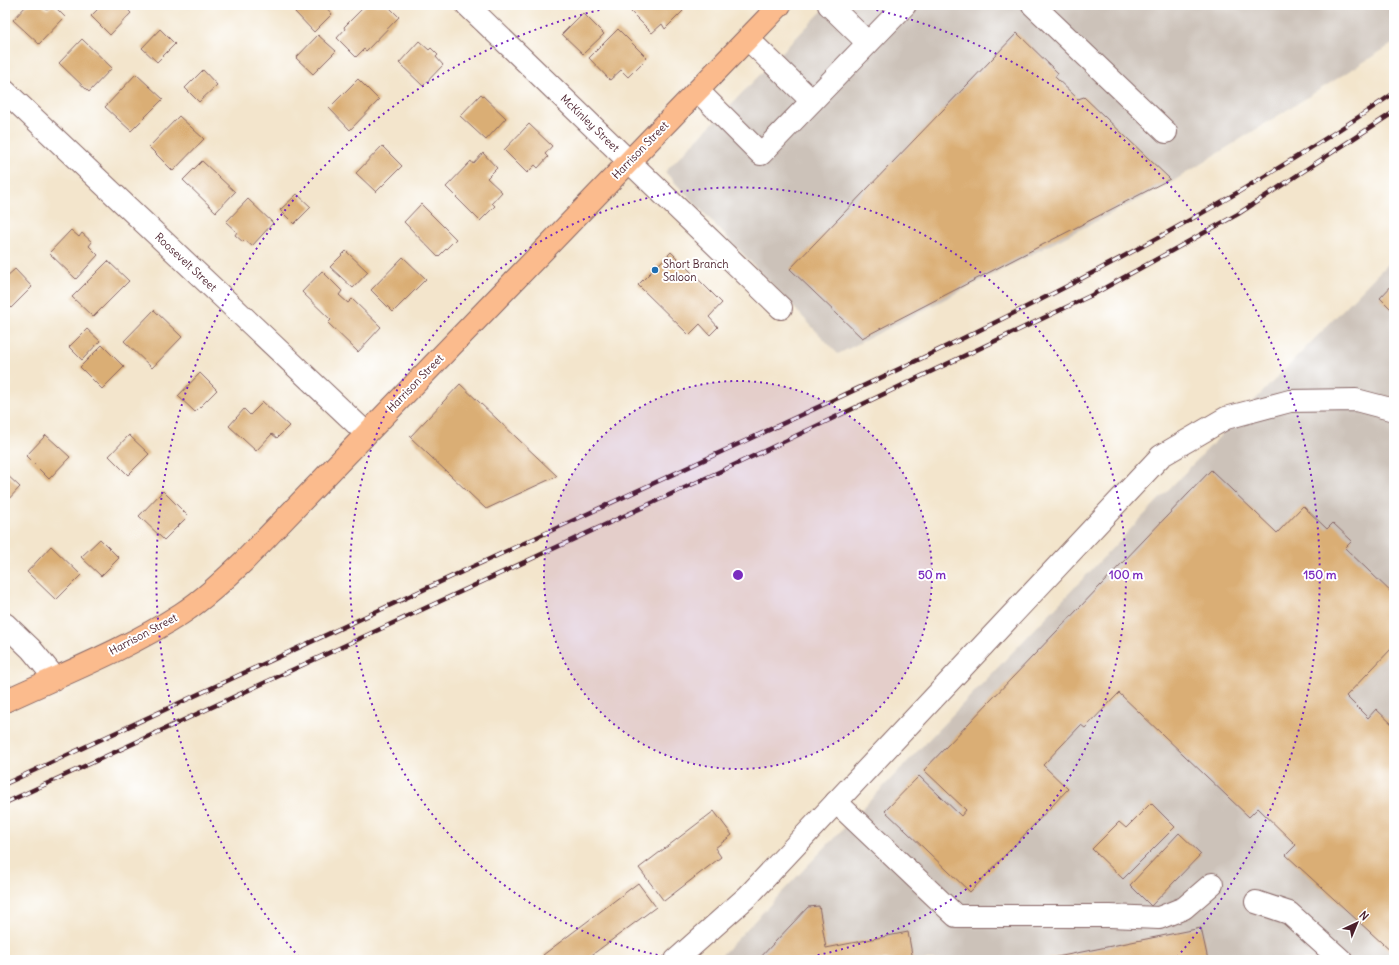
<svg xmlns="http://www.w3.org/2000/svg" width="1399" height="965" font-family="Delius,sans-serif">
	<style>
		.industrial { fill: #ccc2b9 }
		.building { fill: #daae74 }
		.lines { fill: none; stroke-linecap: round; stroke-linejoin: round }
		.minor-casing { stroke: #856463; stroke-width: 24 }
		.major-casing { stroke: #856463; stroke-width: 24 }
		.minor { stroke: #fff; stroke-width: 22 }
		.major { stroke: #fbbb8d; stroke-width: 22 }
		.rail-casing { stroke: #4a1f2b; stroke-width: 4.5 }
		.rail { stroke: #fff; stroke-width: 3; stroke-dasharray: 9; stroke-linecap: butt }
		.ring { fill: none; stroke: #7b2cbf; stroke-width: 2; stroke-dasharray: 2 4 }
		.poi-dot { fill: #1f6fb2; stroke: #fff; stroke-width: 1.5 }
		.labels { text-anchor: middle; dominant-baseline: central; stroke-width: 4; stroke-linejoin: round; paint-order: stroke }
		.street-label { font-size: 11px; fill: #4a1f2b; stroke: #fff }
		.poi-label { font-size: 11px; fill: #4a1f2b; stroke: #fff; text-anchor: start }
		.centre { fill: #7b2cbf; stroke: #fff; stroke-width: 2 }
		.ring-label { font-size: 12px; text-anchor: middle; font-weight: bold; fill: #7b2cbf; stroke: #fff; stroke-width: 4; stroke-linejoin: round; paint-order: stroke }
	</style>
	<rect width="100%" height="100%" fill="#fff"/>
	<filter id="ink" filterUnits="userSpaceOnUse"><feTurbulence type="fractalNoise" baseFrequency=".025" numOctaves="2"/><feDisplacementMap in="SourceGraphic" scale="8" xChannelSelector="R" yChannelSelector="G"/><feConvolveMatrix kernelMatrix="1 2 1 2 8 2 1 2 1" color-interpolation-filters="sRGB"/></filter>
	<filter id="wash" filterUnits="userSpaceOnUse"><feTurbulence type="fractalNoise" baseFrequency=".012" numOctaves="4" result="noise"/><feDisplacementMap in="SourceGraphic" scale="16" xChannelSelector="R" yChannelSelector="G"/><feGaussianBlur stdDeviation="0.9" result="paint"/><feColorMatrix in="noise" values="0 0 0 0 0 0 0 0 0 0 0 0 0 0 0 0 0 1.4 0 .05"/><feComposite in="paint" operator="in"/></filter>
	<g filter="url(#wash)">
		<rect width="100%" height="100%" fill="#f3e5cc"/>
		<g class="industrial">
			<path d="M 828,5 L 1394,5 L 1394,43 L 1172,182 L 838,354 L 665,172 Z"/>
			<path d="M 1394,257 L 1394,960 L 717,960 L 1221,435 Z"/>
		</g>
		<g id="blocks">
			<g class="building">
				<path d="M 27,5 L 42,5 L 47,10 L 53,5 L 65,17 L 39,44 L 13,20 Z"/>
				<path d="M 102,5 L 123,5 L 131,13 L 110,35 L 91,16 Z"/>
				<path d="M 302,5 L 324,5 L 332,14 L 314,32 L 295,12 Z"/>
				<path d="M 366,5 L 387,5 L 399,17 L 366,51 L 364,49 L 356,57 L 337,38 L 345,29 L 344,27 Z"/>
				<path d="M 638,5 L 677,5 L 683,11 L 665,29 L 662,24 L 652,33 L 631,12 Z"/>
				<path d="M 583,13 L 604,34 L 583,54 L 562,34 Z"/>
				<path d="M 160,29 L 175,44 L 157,62 L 142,48 Z"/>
				<path d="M 618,29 L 647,58 L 628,77 L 621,70 L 610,80 L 589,58 Z"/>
				<path d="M 1017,33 L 1058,73 L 1055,77 L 1078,99 L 1084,97 L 1170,179 L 862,338 L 790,269 Z"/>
				<path d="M 318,35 L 336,51 L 313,74 L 296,58 Z"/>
				<path d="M 82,39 L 112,68 L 89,92 L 59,63 Z"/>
				<path d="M 419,41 L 429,50 L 431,48 L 438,55 L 436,57 L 443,65 L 423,86 L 399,63 Z"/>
				<path d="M 203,70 L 217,85 L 199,102 L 185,88 Z"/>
				<path d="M 136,74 L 163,99 L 131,131 L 105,107 Z"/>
				<path d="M 358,79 L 379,100 L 350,130 L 329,108 Z"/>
				<path d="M 481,94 L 506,118 L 486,140 L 460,116 Z"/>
				<path d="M 179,116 L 204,139 L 173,171 L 149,147 Z"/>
				<path d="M 529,124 L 552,146 L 545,154 L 548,157 L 538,168 L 535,165 L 527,173 L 504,150 Z"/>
				<path d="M 382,146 L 402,166 L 376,192 L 356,173 Z"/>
				<path d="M 483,153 L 497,168 L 487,178 L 502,192 L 492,203 L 495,206 L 480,221 L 446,187 L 471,161 L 473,164 Z"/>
				<path d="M 202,161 L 235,192 L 216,212 L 183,180 Z"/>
				<path d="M 5,168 L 9,172 L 5,176 Z"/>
				<path d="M 297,194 L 311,207 L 294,224 L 280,210 Z"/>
				<path d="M 248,199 L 273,223 L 252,246 L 245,240 L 243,242 L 235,235 L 237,232 L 226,222 Z"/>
				<path d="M 421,204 L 456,239 L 438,257 L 404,222 Z"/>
				<path d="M 71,230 L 79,237 L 82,233 L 92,242 L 89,246 L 98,255 L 76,279 L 49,253 Z"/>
				<path d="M 346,251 L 368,272 L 353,288 L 330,267 Z"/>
				<path d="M 671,252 L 722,303 L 709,317 L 718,327 L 710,335 L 700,324 L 689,335 L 638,285 Z"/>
				<path d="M 403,257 L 426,279 L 393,312 L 371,290 Z"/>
				<path d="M 108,261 L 129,281 L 93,317 L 72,297 Z"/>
				<path d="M 15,269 L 32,287 L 11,308 L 5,301 L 5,278 Z"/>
				<path d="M 322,271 L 342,291 L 339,295 L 348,303 L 352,299 L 381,327 L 358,352 L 328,323 L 331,320 L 302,292 Z"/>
				<path d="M 1394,283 L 1394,312 L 1380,298 Z"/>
				<path d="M 154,310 L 182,337 L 152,368 L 124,341 Z"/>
				<path d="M 87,329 L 100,341 L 82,360 L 69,347 Z"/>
				<path d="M 102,345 L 124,367 L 102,389 L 80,367 Z"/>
				<path d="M 200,373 L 217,390 L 195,412 L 178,396 Z"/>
				<path d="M 460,384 L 557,476 L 486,509 L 410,437 Z"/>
				<path d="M 263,402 L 289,426 L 277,438 L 272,434 L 256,451 L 229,426 L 244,409 L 250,415 Z"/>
				<path d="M 46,435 L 70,457 L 49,479 L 26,456 Z"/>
				<path d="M 129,435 L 149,454 L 128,475 L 109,456 Z"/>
				<path d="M 1211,470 L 1277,533 L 1303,506 L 1327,529 L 1333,523 L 1352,541 L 1345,548 L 1394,595 L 1394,646 L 1346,696 L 1368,718 L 1376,709 L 1394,726 L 1394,954 L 1286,855 L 1296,845 L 1258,808 L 1249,817 L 1119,693 L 1085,728 L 1081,725 L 1043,765 L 1068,789 L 970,892 L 885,811 L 919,776 L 961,816 L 966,810 L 924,770 Z"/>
				<path d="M 5,473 L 20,487 L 5,503 Z"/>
				<path d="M 163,491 L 188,516 L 164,540 L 139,516 Z"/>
				<path d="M 100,539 L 119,558 L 101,576 L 81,557 Z"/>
				<path d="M 51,546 L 81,575 L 56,600 L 27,572 Z"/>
				<path d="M 1151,803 L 1175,827 L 1123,879 L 1092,849 L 1119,822 L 1126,828 Z"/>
				<path d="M 714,811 L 732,835 L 715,848 L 721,857 L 664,901 L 639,868 Z"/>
				<path d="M 1179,833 L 1201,854 L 1151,906 L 1130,885 Z"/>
				<path d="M 638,883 L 656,907 L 585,960 L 547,960 L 543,955 Z"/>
				<path d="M 819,906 L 826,948 L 908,932 L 913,960 L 758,960 L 808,907 Z"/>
				<path d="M 1201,928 L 1208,960 L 1047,960 L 1047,959 Z"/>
			</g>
		</g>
	</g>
	<g filter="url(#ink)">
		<use href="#blocks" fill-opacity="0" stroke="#856463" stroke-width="1"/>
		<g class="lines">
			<g class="minor-casing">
				<g id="minor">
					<path d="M 467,5 L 781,308"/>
					<path d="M 829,5 L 868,43"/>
					<path d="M 1033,5 L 1166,132"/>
					<path d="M 748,39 L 812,101"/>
					<path d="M 5,91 L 366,433"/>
					<path d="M 698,91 L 761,154 L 905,5"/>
					<path d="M 5,624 L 31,649 L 55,678"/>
					<path d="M 836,802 L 956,916 L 1110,916 L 1159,918 L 1184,908 L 1212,884"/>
					<path d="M 1256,902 L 1289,913 L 1341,960"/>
					<path d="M 676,960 L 748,896 L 1161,456 L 1226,418 L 1290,401 L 1356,400 L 1394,410"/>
				</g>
			</g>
			<g class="major-casing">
				<path id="major" d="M 5,701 C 63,674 127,649 181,614 C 204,599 224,580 244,561 L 780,5"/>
			</g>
			<use href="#minor" class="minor"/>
			<use href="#major" class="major"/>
			<g class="rail-casing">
				<g id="rail">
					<path d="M 5,784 C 239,675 472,567 706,459 C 942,350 1180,241 1394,93"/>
					<path d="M 5,803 L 762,452 L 1092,295 L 1238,214 L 1394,112"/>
				</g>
			</g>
			<use href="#rail" class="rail"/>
		</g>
	</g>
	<circle cx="738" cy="575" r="194" fill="#7b2cbf" fill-opacity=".12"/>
	<g class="ring">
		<circle cx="738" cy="575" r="194"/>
		<path d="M687 960A388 388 0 1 1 789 960"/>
		<path d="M299 957A582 582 0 0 1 617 6M859 6A582 582 0 0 1 1177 957"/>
	</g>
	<circle class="poi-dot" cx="655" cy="270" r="4"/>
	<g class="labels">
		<g class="street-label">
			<text transform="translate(590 123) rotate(44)">McKinley Street</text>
			<text transform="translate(640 150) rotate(-46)">Harrison Street</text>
			<text transform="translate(186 262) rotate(43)">Roosevelt Street</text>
			<text transform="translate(415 383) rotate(-46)">Harrison Street</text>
			<text transform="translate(143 634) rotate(-28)">Harrison Street</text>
		</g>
		<g class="poi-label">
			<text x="663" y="264">Short Branch<tspan x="663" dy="13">Saloon</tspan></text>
		</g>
	</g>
	<circle cx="738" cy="575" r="6" class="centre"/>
	<g class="ring-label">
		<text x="932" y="579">50 m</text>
		<text x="1126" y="579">100 m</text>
		<text x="1320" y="579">150 m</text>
	</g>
	<rect width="1399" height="965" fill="none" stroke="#fff" stroke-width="20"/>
	<g transform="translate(1357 923) rotate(44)" stroke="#ffffff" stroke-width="3" paint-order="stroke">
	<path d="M0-3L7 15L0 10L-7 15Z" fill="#4a1f2b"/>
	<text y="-6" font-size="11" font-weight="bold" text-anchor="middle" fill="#4a1f2b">N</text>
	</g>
</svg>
